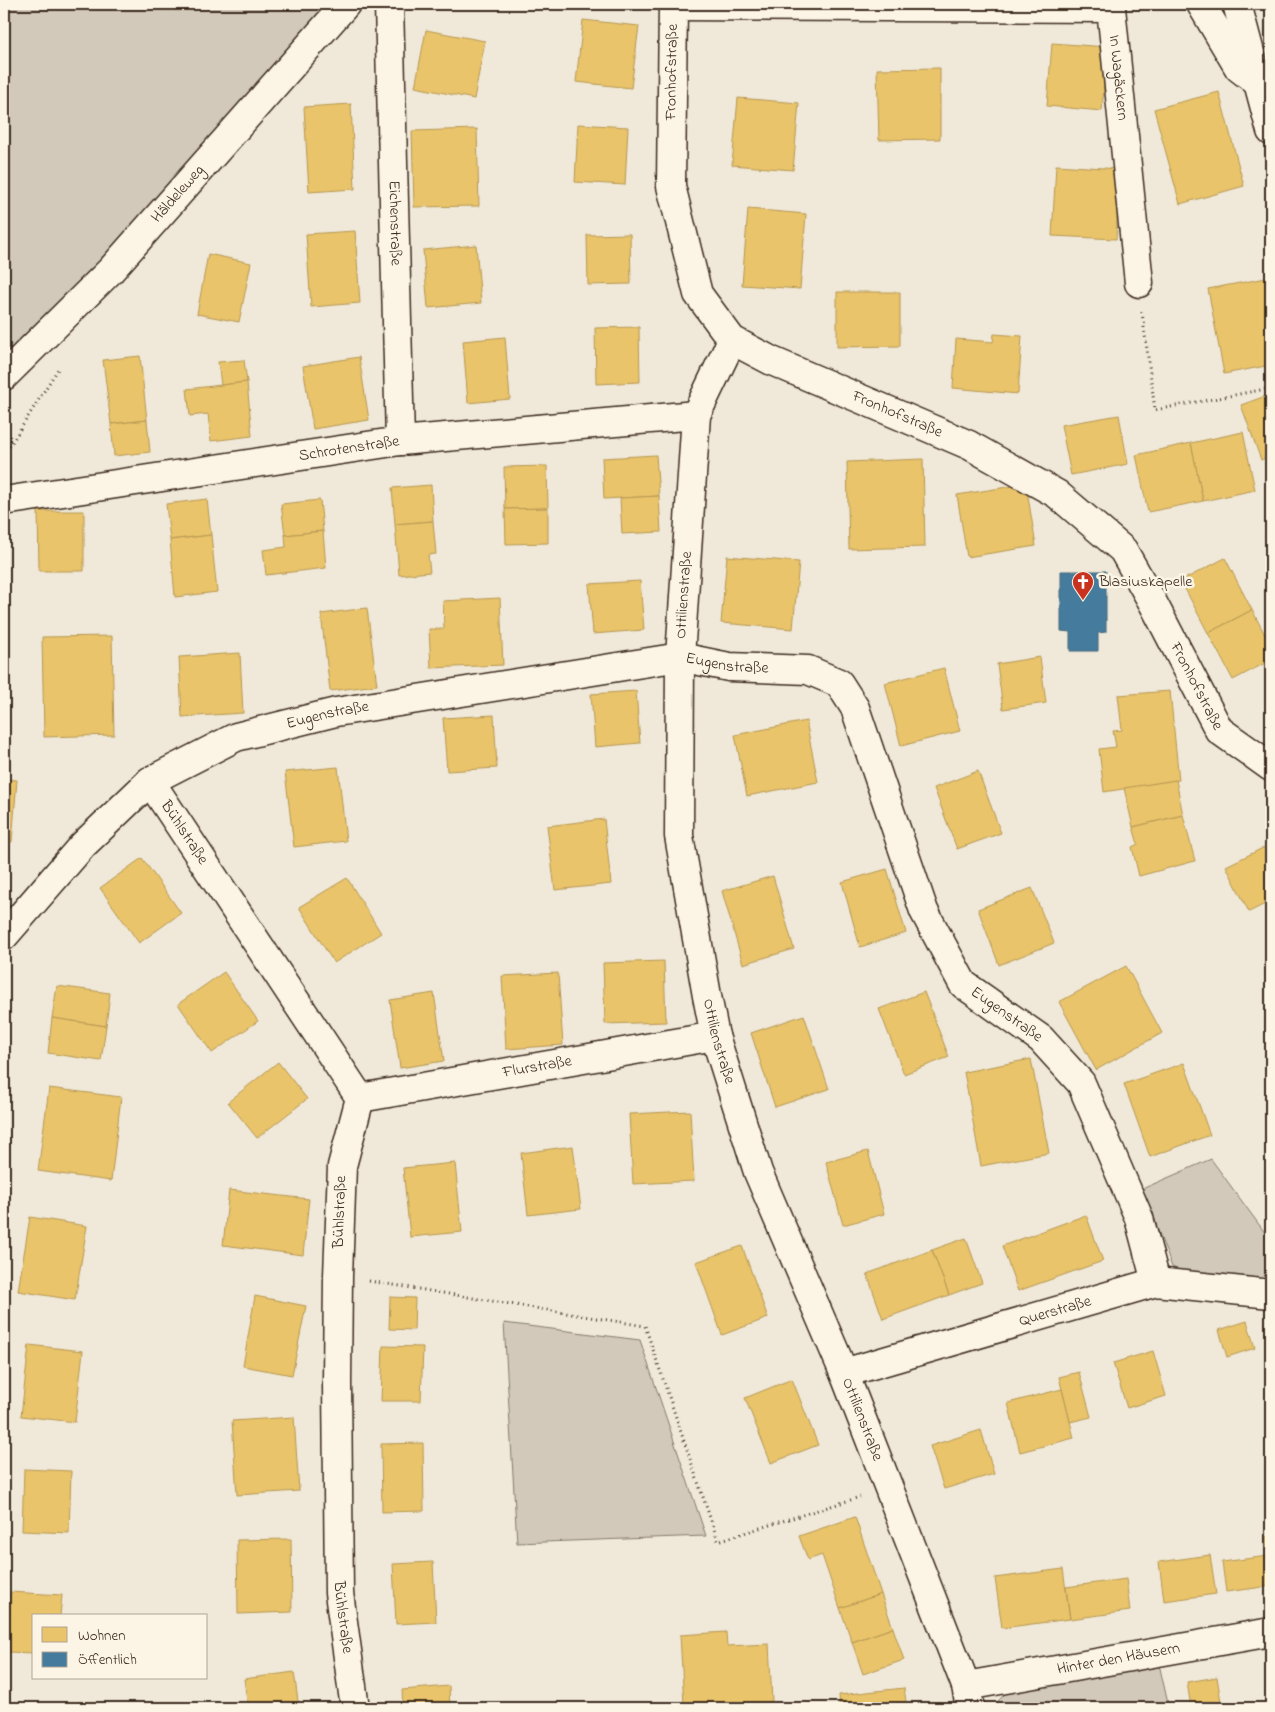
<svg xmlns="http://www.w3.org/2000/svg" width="1275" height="1712" font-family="'Indie Flower',sans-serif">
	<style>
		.green { fill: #d2c9ba; stroke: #867a6c }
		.homes { fill: #e9c46a; stroke: #b59653 }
		.public { fill: #457b9d; stroke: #426377 }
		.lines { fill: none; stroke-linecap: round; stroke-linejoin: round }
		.street-casing { stroke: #3b2a1e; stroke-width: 31 }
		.secondary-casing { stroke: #3b2a1e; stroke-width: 31 }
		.path { stroke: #3b2a1e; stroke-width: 3; stroke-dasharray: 1 4; stroke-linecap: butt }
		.street { stroke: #fcf5e5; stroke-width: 28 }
		.secondary { stroke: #fcf5e5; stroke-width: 28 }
		.labels { text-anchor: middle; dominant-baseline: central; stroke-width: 5; stroke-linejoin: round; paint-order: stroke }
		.street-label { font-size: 16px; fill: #3b2a1e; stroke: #fcf5e5 }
		.poi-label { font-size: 16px; fill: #3b2a1e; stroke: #fcf5e5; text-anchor: start }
	</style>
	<rect width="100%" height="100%" fill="#f0e9d9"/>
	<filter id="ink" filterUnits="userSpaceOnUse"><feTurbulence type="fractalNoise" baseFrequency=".02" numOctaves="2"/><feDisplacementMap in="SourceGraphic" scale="10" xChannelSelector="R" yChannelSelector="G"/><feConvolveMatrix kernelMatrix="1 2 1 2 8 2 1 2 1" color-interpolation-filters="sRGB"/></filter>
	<g filter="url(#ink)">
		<g class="green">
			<path d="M 4,4 L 346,4 L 4,376 Z"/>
			<path d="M 1211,1159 L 1271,1241 L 1271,1280 L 1215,1281 L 1188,1274 L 1172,1267 L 1142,1189 Z"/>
			<path d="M 504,1323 L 640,1340 L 706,1536 L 517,1543 Z"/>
			<path d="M 1159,1664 L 1169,1708 L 995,1708 L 998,1701 L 1010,1689 Z"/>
		</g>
		<g class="homes">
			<path d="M 583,20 L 639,26 L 631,88 L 576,82 Z"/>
			<path d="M 426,30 L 485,41 L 474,99 L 415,87 Z"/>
			<path d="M 1052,43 L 1107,47 L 1102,111 L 1047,106 Z"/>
			<path d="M 940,68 L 940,139 L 879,140 L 877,69 Z"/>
			<path d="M 1219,92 L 1244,186 L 1180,204 L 1154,109 Z"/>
			<path d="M 738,98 L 799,103 L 793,170 L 732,165 Z"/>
			<path d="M 351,104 L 355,189 L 309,192 L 304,107 Z"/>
			<path d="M 578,124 L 628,127 L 625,185 L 575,182 Z"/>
			<path d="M 477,129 L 479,206 L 414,207 L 412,131 Z"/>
			<path d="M 1056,165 L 1120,169 L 1116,239 L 1052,236 Z"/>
			<path d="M 748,209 L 806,214 L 800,289 L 742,285 Z"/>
			<path d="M 355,231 L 360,303 L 311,307 L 306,234 Z"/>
			<path d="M 630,234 L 631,284 L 588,285 L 587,235 Z"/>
			<path d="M 476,245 L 481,303 L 428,308 L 423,250 Z"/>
			<path d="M 208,254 L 251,263 L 239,322 L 197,314 Z"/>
			<path d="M 1266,278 L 1271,305 L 1271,365 L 1224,374 L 1208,289 Z"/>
			<path d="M 837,292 L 900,292 L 900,346 L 837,347 Z"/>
			<path d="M 639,327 L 640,382 L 596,384 L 595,328 Z"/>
			<path d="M 994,334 L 1022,336 L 1018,394 L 953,388 L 956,339 L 993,342 Z"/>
			<path d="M 505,337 L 510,399 L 468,403 L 463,341 Z"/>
			<path d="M 140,356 L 147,420 L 111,424 L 103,360 Z"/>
			<path d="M 359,357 L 369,420 L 313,429 L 303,366 Z"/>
			<path d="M 244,360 L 247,382 L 221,385 L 218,362 Z"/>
			<path d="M 247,382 L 252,436 L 211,441 L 208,414 L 190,416 L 187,389 Z"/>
			<path d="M 1271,394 L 1271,456 L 1261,460 L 1241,405 Z"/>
			<path d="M 1119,415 L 1128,464 L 1071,475 L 1061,425 Z"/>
			<path d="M 147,420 L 150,452 L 114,456 L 111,424 Z"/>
			<path d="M 1243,432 L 1255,490 L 1203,501 L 1191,443 Z"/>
			<path d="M 1191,443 L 1203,501 L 1148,512 L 1136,455 Z"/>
			<path d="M 656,455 L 659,496 L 604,499 L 602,458 Z"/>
			<path d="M 923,459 L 925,547 L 849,549 L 847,462 Z"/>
			<path d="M 547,466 L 548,508 L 505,509 L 504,467 Z"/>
			<path d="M 1026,484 L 1036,546 L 967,557 L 957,495 Z"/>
			<path d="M 431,485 L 433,521 L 395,524 L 392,488 Z"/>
			<path d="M 659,496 L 661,532 L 622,534 L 620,498 Z"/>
			<path d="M 207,499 L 211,535 L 170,540 L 166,504 Z"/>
			<path d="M 320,500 L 323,531 L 285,535 L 281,504 Z"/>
			<path d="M 548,508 L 548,543 L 506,544 L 505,509 Z"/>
			<path d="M 38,511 L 84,511 L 84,571 L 39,571 Z"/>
			<path d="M 433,521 L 436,554 L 428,555 L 430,572 L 399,575 L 395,524 Z"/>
			<path d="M 323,531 L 326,568 L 266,575 L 263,550 L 286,547 L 285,535 Z"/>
			<path d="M 211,535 L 217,592 L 175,597 L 170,540 Z"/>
			<path d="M 727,556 L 799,562 L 793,629 L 721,623 Z"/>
			<path d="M 1225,558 L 1252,610 L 1208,633 L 1181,581 Z"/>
			<path d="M 640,581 L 644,630 L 593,634 L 589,584 Z"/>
			<path d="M 500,598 L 503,665 L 431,668 L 429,629 L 444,629 L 443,601 Z"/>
			<path d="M 367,608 L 377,685 L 330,691 L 321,614 Z"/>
			<path d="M 1252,610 L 1271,646 L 1271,660 L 1233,680 L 1208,633 Z"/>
			<path d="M 112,636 L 114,735 L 44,737 L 42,637 Z"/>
			<path d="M 240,653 L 243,713 L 182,717 L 179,657 Z"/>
			<path d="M 1040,657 L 1046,703 L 1003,709 L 997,664 Z"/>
			<path d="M 944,668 L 960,731 L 901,746 L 885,683 Z"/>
			<path d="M 636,691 L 640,743 L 595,747 L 591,694 Z"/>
			<path d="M 1170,691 L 1179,780 L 1104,792 L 1099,749 L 1116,747 L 1113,731 L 1122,730 L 1118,695 Z"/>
			<path d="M 494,715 L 497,768 L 447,771 L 443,718 Z"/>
			<path d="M 806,721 L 818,782 L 747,796 L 735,735 Z"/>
			<path d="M 338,767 L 346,841 L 294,847 L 285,772 Z"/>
			<path d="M 978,771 L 1001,833 L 957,849 L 934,788 Z"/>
			<path d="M 4,779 L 17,780 L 12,842 L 4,842 Z"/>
			<path d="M 1176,780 L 1183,815 L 1133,827 L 1124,788 Z"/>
			<path d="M 1183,815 L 1195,861 L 1139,876 L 1132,847 L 1138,844 L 1133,827 Z"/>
			<path d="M 604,819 L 611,884 L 555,890 L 547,826 Z"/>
			<path d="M 1271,844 L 1271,901 L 1249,912 L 1226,866 Z"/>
			<path d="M 142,858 L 181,913 L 139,943 L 100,888 Z"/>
			<path d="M 887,869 L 906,933 L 860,947 L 842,882 Z"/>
			<path d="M 773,876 L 794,949 L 743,964 L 722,891 Z"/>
			<path d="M 347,878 L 381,933 L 334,963 L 299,907 Z"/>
			<path d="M 1032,888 L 1054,943 L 999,965 L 978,909 Z"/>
			<path d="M 664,961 L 666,1022 L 605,1024 L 603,963 Z"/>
			<path d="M 1126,966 L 1162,1033 L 1096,1070 L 1059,1002 Z"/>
			<path d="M 224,972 L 258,1021 L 212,1053 L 178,1004 Z"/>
			<path d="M 558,973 L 563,1045 L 506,1049 L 502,976 Z"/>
			<path d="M 57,986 L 110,993 L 106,1026 L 52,1018 Z"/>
			<path d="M 924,992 L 949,1057 L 904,1074 L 879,1009 Z"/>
			<path d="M 434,993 L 444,1061 L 400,1068 L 390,1000 Z"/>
			<path d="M 804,1015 L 829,1089 L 775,1107 L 751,1033 Z"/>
			<path d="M 52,1018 L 106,1026 L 101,1061 L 48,1053 Z"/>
			<path d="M 1031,1059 L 1049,1153 L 981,1166 L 964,1072 Z"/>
			<path d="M 278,1062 L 307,1099 L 257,1138 L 228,1102 Z"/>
			<path d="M 1184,1063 L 1210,1135 L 1150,1157 L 1124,1084 Z"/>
			<path d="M 49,1088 L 121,1097 L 111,1181 L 38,1171 Z"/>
			<path d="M 690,1111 L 694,1181 L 633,1184 L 629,1114 Z"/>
			<path d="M 573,1146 L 581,1209 L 528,1215 L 521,1153 Z"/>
			<path d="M 868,1151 L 884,1214 L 843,1225 L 826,1162 Z"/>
			<path d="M 455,1163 L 462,1232 L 410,1237 L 403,1168 Z"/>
			<path d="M 229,1190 L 309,1199 L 303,1255 L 223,1245 Z"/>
			<path d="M 1086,1215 L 1103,1261 L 1018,1291 L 1002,1246 Z"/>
			<path d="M 30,1217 L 87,1226 L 75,1300 L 18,1291 Z"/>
			<path d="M 966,1238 L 982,1283 L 949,1295 L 932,1250 Z"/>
			<path d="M 742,1246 L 768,1318 L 722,1335 L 696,1262 Z"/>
			<path d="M 932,1250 L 949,1295 L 883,1319 L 867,1274 Z"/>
			<path d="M 255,1296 L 306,1306 L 292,1375 L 243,1366 Z"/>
			<path d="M 390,1297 L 415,1298 L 414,1330 L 389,1329 Z"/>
			<path d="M 1247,1321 L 1255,1348 L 1227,1357 L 1219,1330 Z"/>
			<path d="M 29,1345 L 83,1351 L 75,1422 L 21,1416 Z"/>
			<path d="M 383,1346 L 423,1347 L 421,1401 L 381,1401 Z"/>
			<path d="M 1153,1351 L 1166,1396 L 1127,1408 L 1113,1363 Z"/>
			<path d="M 1079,1372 L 1091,1417 L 1070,1422 L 1059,1377 Z"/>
			<path d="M 792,1379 L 818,1445 L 771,1463 L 745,1398 Z"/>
			<path d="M 1062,1389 L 1074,1438 L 1020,1452 L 1008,1403 Z"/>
			<path d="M 294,1417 L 299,1491 L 237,1495 L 232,1421 Z"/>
			<path d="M 981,1430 L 994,1474 L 944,1489 L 930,1446 Z"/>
			<path d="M 423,1443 L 424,1511 L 382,1512 L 381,1444 Z"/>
			<path d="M 24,1469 L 71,1471 L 69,1533 L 22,1531 Z"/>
			<path d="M 855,1517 L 881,1594 L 840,1608 L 822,1555 L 808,1560 L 799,1536 Z"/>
			<path d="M 1265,1537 L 1271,1537 L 1271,1581 L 1268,1556 Z"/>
			<path d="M 291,1539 L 292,1612 L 238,1614 L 237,1540 Z"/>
			<path d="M 1210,1555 L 1216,1594 L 1164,1601 L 1159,1562 Z"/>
			<path d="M 1268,1556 L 1271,1586 L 1226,1592 L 1222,1562 Z"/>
			<path d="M 433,1562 L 436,1622 L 396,1624 L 393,1564 Z"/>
			<path d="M 1063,1569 L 1070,1619 L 1002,1628 L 995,1578 Z"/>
			<path d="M 1126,1579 L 1130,1611 L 1070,1619 L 1066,1587 Z"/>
			<path d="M 10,1592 L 62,1595 L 60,1616 L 34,1616 L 34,1653 L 7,1652 Z"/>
			<path d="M 881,1594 L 893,1628 L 852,1642 L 840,1608 Z"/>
			<path d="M 893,1628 L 904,1660 L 863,1674 L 852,1642 Z"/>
			<path d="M 726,1632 L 727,1646 L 769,1644 L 772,1701 L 768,1702 L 768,1708 L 679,1708 L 679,1705 L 684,1705 L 680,1635 Z"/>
			<path d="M 294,1672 L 299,1708 L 248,1708 L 244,1679 Z"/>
			<path d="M 1217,1677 L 1222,1708 L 1191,1708 L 1187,1682 Z"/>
			<path d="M 449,1686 L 450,1708 L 403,1708 L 402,1690 Z"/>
			<path d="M 904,1688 L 907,1708 L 840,1708 L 839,1695 Z"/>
			<path d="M 1271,1692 L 1271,1708 L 1270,1708 L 1268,1693 Z"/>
		</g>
		<path class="public" d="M 1061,571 L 1106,571 L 1106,632 L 1098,633 L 1098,651 L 1070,651 L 1070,632 L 1061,631 Z"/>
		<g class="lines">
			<g class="street-casing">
				<g id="street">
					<path id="s1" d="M 389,4 L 400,441"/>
					<path id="s2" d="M 673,4 L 671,186 L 698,294 L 732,340 L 772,361 L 969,445 L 1057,494 L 1123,550 L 1153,603 L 1219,730 L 1271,767"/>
					<path d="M 1201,4 L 1239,68 L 1260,84 L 1271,83"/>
					<path id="s3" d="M 673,6 L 1111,8 L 1139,283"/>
					<path id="s4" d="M 732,340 L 696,415 L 680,657 L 679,836 L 707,996 L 715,1036 L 758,1172 L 844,1373 L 966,1686 L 970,1708"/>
					<path id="s5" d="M 4,376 L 111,270 L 346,4"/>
					<path id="s6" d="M 4,501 L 400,441 L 696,415"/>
					<path id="s7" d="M 150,781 L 360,1098 L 342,1166 L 338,1276 L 337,1382 L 339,1593 L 355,1708"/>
					<path id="s8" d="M 4,936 L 82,846 L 150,781 L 236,737 L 336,712 L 680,657 L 729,667 L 808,670 L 839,683 L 855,708 L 924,911 L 963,984 L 1041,1039 L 1081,1083 L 1139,1218 L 1156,1282"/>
					<path id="s9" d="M 360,1098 L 715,1036"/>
					<path id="s10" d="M 844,1373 L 1156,1282 L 1271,1294"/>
					<path id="s11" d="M 966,1686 L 1271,1632"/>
				</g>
			</g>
			<g class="secondary-casing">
				<path id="secondary" d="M 1237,4 L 1271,131"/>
			</g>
			<g class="path">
				<path d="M 1142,312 L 1155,410 L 1271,388"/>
				<path d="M 4,455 L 58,369"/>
				<path d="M 369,1281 L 645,1326 L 718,1541 L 860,1497"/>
			</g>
			<use href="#street" class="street"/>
			<use href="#secondary" class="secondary"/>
		</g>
	</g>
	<defs>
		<g id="church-pin" transform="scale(1.125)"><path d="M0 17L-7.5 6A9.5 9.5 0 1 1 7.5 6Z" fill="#c8321e" stroke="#fcf5e5"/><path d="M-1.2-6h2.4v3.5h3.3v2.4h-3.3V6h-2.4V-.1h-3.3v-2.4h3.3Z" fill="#fff"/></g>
	</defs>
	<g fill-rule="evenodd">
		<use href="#church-pin" x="1083" y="582"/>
	</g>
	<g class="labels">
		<g class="street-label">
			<text transform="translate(672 72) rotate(-89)">Fronhofstraße</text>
			<text stroke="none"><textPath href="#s3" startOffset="508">In Wagäckern</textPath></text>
			<text stroke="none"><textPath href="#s5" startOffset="252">Häldeleweg</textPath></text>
			<text stroke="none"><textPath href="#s1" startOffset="219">Eichenstraße</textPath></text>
			<text stroke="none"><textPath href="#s2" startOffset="532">Fronhofstraße</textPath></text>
			<text stroke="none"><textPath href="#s6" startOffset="349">Schrotenstraße</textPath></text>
			<text transform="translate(684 595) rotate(-86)">Ottilienstraße</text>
			<text stroke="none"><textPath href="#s8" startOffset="809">Eugenstraße</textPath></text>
			<text stroke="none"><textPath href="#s2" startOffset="952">Fronhofstraße</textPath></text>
			<text stroke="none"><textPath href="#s8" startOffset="404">Eugenstraße</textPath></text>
			<text stroke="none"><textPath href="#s7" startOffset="62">Bühlstraße</textPath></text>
			<text stroke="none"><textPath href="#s8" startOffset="1304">Eugenstraße</textPath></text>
			<text stroke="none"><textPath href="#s4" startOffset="714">Ottilienstraße</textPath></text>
			<text stroke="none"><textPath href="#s9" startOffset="180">Flurstraße</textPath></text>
			<text transform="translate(340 1212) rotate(-88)">Bühlstraße</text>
			<text stroke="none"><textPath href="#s10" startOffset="220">Querstraße</textPath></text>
			<text stroke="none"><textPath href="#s4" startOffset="1119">Ottilienstraße</textPath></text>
			<text stroke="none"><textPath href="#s7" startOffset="902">Bühlstraße</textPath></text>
			<text stroke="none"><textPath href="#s11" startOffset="155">Hinter den Häusern</textPath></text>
		</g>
		<g class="poi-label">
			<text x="1099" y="582">Blasiuskapelle</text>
		</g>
	</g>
	<rect width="1275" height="1712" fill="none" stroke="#fcf5e5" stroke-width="20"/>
	<rect x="10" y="10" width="1255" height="1692" fill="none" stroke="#3b2a1e" stroke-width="2" filter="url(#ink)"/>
	<rect x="32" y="1614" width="175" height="65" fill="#fcf5e5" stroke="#afa495"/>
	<rect x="42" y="1627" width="25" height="15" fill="#e9c46a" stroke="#afa495"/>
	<text x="78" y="1640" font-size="15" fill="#3b2a1e">Wohnen</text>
	<rect x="42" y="1652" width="25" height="15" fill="#457b9d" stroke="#afa495"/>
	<text x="78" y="1664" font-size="15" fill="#3b2a1e">Öffentlich</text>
</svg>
